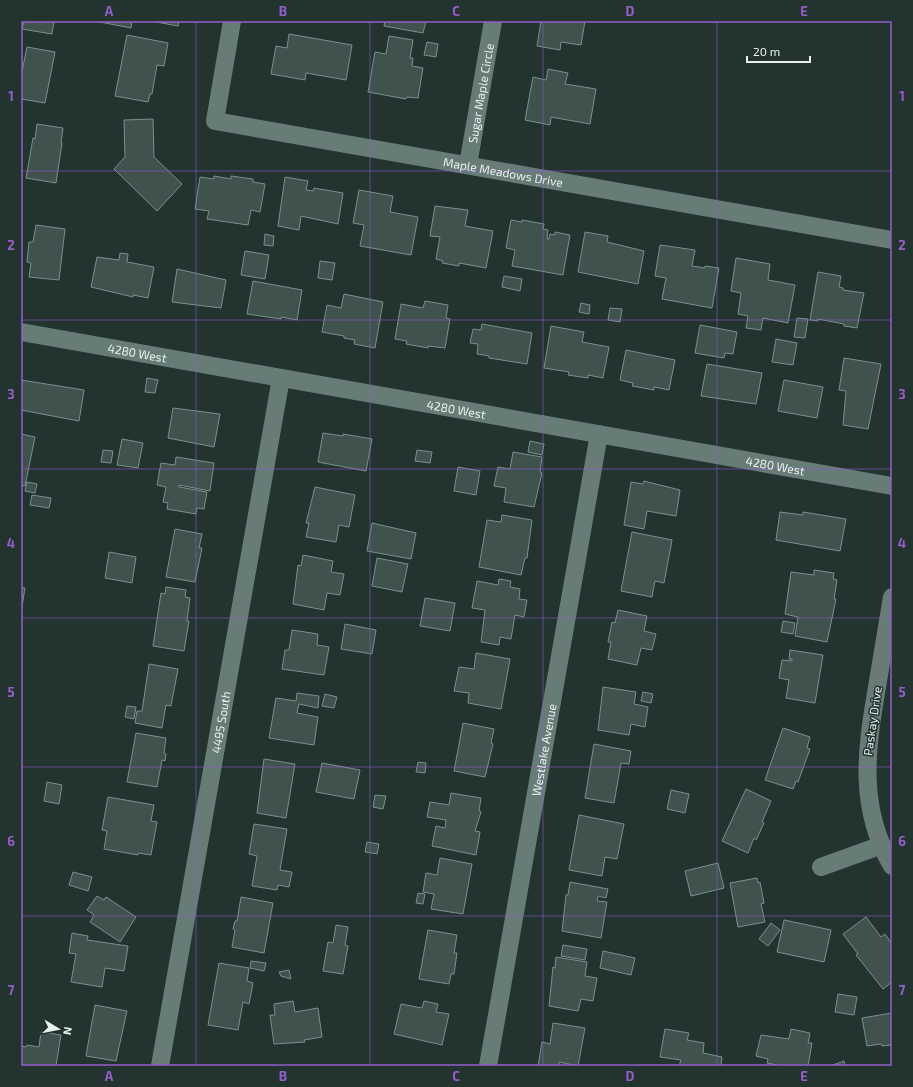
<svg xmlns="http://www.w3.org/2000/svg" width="913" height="1087" font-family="'Exo 2',sans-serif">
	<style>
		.building { fill: #3f524e; stroke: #7b908c }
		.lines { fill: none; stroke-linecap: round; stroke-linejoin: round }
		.minor { stroke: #677b77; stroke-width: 18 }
		.grid { fill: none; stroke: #965ecb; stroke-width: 1; stroke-opacity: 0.55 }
		.labels { text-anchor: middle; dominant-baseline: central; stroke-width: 3; stroke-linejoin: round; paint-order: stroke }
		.street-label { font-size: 12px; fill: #e7f2ef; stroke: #223330 }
		.neatline { fill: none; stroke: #965ecb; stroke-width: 1.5 }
		.grid-label { font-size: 13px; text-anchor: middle; font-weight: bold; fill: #965ecb }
	</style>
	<rect width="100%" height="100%" fill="#223330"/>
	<g class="building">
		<path d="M 24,21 L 54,21 L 52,34 L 22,29 Z"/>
		<path d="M 95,21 L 132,21 L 131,28 Z"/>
		<path d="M 151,21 L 179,21 L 178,26 Z"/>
		<path d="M 385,21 L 426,21 L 423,33 L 384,26 Z"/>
		<path d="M 541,21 L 585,21 L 581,45 L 561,42 L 560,50 L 537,46 Z"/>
		<path d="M 289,34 L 352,45 L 346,80 L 306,73 L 305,80 L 271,74 L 276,46 L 287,48 Z"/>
		<path d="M 127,35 L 168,43 L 164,66 L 157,65 L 152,94 L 150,94 L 148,102 L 115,96 Z"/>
		<path d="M 389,36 L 413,40 L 410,58 L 413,58 L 412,66 L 423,68 L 418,98 L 407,97 L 406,99 L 368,92 L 375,52 L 386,54 Z"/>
		<path d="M 427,42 L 438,44 L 436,57 L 424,55 Z"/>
		<path d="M 27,47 L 55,52 L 45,103 L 21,99 L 21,76 Z"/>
		<path d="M 548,69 L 568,73 L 565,84 L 596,89 L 590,124 L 551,117 L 550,125 L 525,120 L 533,77 L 546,80 Z"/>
		<path d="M 153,119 L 154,157 L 182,184 L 157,211 L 114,169 L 125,157 L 124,120 Z"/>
		<path d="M 37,124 L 63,128 L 61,143 L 62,143 L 56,183 L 26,178 L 33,138 L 35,139 Z"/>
		<path d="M 214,176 L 231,179 L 231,176 L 253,179 L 253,182 L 265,184 L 260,212 L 251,210 L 248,225 L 207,219 L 209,211 L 195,209 L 200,177 L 214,179 Z"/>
		<path d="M 285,177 L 308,181 L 306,190 L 313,191 L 314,188 L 343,193 L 338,224 L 301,216 L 299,230 L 278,226 Z"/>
		<path d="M 359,190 L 393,196 L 390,212 L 418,217 L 411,255 L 360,246 L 364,225 L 353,223 Z"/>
		<path d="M 435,206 L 468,210 L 465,226 L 493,231 L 486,268 L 459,263 L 459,266 L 442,263 L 443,261 L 436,259 L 440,237 L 430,236 Z"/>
		<path d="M 511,220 L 522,222 L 522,220 L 544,224 L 543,229 L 548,230 L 547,239 L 549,239 L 550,234 L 555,235 L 555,232 L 570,235 L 563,275 L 512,266 L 515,250 L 506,248 Z"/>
		<path d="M 36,225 L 65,229 L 59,280 L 29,277 L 31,263 L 27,262 L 29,242 L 33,242 Z"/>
		<path d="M 585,232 L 608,236 L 607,242 L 644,251 L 638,284 L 578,272 Z"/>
		<path d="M 265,234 L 274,236 L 273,246 L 264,245 Z"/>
		<path d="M 660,245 L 695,250 L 692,266 L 705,268 L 705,266 L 719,268 L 712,308 L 662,299 L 666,278 L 655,276 Z"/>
		<path d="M 245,251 L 269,255 L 265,279 L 241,275 Z"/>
		<path d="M 120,253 L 128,254 L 127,262 L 154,267 L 148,298 L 133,295 L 133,297 L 91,287 L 97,257 L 119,260 Z"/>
		<path d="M 736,258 L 770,264 L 768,280 L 795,285 L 788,323 L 763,318 L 761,330 L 746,328 L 748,316 L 738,314 L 741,293 L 731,291 Z"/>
		<path d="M 320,261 L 335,263 L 332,280 L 318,278 Z"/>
		<path d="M 177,269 L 226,280 L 221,308 L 172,302 Z"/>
		<path d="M 818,272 L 841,276 L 839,287 L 843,288 L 843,290 L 864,293 L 857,328 L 844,326 L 844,324 L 818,319 L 818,321 L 810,320 Z"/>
		<path d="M 504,276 L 522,279 L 520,291 L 502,287 Z"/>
		<path d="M 253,281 L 302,290 L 297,320 L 281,317 L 281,319 L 247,314 Z"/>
		<path d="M 344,294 L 383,302 L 375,348 L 354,344 L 355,340 L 344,338 L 344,336 L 322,332 L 327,305 L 341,308 Z"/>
		<path d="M 425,301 L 448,305 L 446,318 L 450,319 L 445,348 L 428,346 L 428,348 L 406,344 L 407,341 L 395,339 L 401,304 L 423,308 Z"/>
		<path d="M 581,303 L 590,305 L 589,314 L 579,312 Z"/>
		<path d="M 610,308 L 622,309 L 620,322 L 608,320 Z"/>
		<path d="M 797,318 L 808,319 L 805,338 L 794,337 Z"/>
		<path d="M 482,324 L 532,333 L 527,364 L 489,358 L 489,356 L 477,354 L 478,344 L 470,343 L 473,329 L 481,330 Z"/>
		<path d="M 700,325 L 737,332 L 733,354 L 725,353 L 724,358 L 695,353 Z"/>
		<path d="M 551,326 L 584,332 L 582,342 L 609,347 L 603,378 L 588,375 L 588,378 L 568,375 L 569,372 L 544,368 Z"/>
		<path d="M 776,339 L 797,343 L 793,365 L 772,362 Z"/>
		<path d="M 626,350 L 675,360 L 669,390 L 654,387 L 654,390 L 632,386 L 633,383 L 620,380 Z"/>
		<path d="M 844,358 L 881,364 L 868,429 L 843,425 L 846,391 L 839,390 Z"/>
		<path d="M 707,364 L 762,373 L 756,404 L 701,396 Z"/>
		<path d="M 147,378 L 158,380 L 155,393 L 145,392 Z"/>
		<path d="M 21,380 L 84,390 L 79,421 L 21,410 Z"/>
		<path d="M 784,380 L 823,387 L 817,418 L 778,411 Z"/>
		<path d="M 173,408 L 220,414 L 214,447 L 168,438 Z"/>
		<path d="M 323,433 L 343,436 L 343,434 L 372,439 L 366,471 L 318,462 Z"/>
		<path d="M 21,434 L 35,437 L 25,486 L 21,485 Z"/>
		<path d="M 122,439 L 143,443 L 138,468 L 117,465 Z"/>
		<path d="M 530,441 L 544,444 L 542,455 L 528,452 Z"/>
		<path d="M 103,450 L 113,451 L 111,463 L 101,462 Z"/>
		<path d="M 417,450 L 432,452 L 430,463 L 415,461 Z"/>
		<path d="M 513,452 L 542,457 L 540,472 L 542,473 L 534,507 L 504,502 L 506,488 L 494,486 L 498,467 L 510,469 Z"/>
		<path d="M 176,457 L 214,463 L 210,491 L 179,485 L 179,487 L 207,492 L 204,509 L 197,508 L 196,514 L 167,509 L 168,503 L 163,502 L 166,487 L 157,485 L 161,463 L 175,465 Z"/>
		<path d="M 458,467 L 480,471 L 476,495 L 454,491 Z"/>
		<path d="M 644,481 L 680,490 L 676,516 L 647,511 L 644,529 L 624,525 L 631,482 L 643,484 Z"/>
		<path d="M 27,482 L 37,484 L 35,493 L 25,491 Z"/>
		<path d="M 315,487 L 355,495 L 349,527 L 339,525 L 336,542 L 306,537 L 309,523 L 306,523 Z"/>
		<path d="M 32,495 L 51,498 L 49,508 L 30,505 Z"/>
		<path d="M 780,512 L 803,515 L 803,512 L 846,519 L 840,551 L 776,540 Z"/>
		<path d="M 502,515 L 532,520 L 527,558 L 525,558 L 521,575 L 479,567 L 487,520 L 501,522 Z"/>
		<path d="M 372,523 L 416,533 L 411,559 L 367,551 Z"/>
		<path d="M 175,529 L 202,534 L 199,548 L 202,548 L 195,582 L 166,577 Z"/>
		<path d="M 632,532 L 672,540 L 664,583 L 655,581 L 652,597 L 621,591 Z"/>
		<path d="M 109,552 L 136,557 L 132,583 L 105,578 Z"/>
		<path d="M 303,555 L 333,561 L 331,572 L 344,574 L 340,595 L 327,593 L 324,610 L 293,604 L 298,565 L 301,566 Z"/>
		<path d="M 377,558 L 408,564 L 402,592 L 372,586 Z"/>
		<path d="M 814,570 L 834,573 L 833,579 L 837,580 L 834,599 L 836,599 L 827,642 L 795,636 L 798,617 L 785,614 L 791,572 L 814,575 Z"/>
		<path d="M 499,579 L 511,581 L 510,587 L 520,589 L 519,599 L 527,600 L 524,617 L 515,615 L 511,639 L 500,637 L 499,645 L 481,642 L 485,610 L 472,608 L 477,581 L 498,585 Z"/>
		<path d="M 166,587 L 186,590 L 185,597 L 190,598 L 187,621 L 189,621 L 184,651 L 153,646 L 161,593 L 165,594 Z"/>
		<path d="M 21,588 L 25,588 L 21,613 Z"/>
		<path d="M 425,598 L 455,603 L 450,631 L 420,626 Z"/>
		<path d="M 618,610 L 647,616 L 644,631 L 656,634 L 652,650 L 641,648 L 637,665 L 608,659 L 611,642 L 608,642 L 612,622 L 615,623 Z"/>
		<path d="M 783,621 L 795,623 L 793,634 L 781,632 Z"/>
		<path d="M 345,624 L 376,630 L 372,654 L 341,649 Z"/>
		<path d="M 292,630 L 318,634 L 317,645 L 329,647 L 324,675 L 282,669 L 285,650 L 289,650 Z"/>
		<path d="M 790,650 L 823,655 L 815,703 L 786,698 L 789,680 L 779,678 L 782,660 L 792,661 L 792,659 L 789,659 Z"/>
		<path d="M 476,653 L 510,659 L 501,709 L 468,703 L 469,693 L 454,691 L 459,667 L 474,669 Z"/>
		<path d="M 149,664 L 178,669 L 171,706 L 166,705 L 162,728 L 135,723 L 137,711 L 142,711 Z"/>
		<path d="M 603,687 L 636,692 L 634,704 L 648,707 L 645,727 L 631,724 L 629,735 L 598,730 Z"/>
		<path d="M 643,692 L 653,694 L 651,703 L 641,701 Z"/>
		<path d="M 297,693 L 319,696 L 318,708 L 299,704 L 297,713 L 318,717 L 314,745 L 269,738 L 276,698 L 296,701 Z"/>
		<path d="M 325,694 L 337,697 L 334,708 L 322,706 Z"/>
		<path d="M 127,706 L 136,707 L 134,719 L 125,717 Z"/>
		<path d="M 463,723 L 494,729 L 491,743 L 493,744 L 485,777 L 454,771 Z"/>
		<path d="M 783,728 L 810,737 L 807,748 L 810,749 L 798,782 L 796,781 L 793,789 L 765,780 Z"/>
		<path d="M 136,733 L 166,738 L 164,753 L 166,754 L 165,761 L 162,760 L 157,787 L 127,782 Z"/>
		<path d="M 594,744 L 631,751 L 629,764 L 621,763 L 614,803 L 585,798 Z"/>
		<path d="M 264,759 L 295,764 L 286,818 L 257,813 Z"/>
		<path d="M 418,762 L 426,763 L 425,773 L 416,772 Z"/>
		<path d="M 322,763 L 360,770 L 354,799 L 316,792 Z"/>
		<path d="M 47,782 L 62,785 L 59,804 L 44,801 Z"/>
		<path d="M 746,789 L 771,801 L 762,822 L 764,823 L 756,840 L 754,838 L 748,853 L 722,841 Z"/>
		<path d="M 671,790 L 689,794 L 685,813 L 667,809 Z"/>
		<path d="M 451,793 L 481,798 L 479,811 L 481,812 L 475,831 L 480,832 L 476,855 L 432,846 L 436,826 L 445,828 L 446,820 L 427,817 L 430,802 L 449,805 Z"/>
		<path d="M 375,795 L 386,796 L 383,809 L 373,807 Z"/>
		<path d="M 108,797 L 154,805 L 151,821 L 157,822 L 151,855 L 138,853 L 138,855 L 104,849 L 107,831 L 102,830 Z"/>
		<path d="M 579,815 L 624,824 L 617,859 L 605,857 L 602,876 L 569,870 Z"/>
		<path d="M 254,824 L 287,829 L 280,870 L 292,872 L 289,887 L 278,885 L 277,890 L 252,886 L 257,856 L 249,854 Z"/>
		<path d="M 367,842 L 379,844 L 377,854 L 365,852 Z"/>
		<path d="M 440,858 L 472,864 L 463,914 L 431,909 L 434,894 L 423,892 L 426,873 L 437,875 Z"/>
		<path d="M 718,863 L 724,888 L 691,896 L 685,871 Z"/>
		<path d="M 73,872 L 92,877 L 88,891 L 69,885 Z"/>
		<path d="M 757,878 L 758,883 L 760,882 L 764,903 L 761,904 L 765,922 L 738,927 L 730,883 Z"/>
		<path d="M 570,882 L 608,889 L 606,898 L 598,896 L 597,901 L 607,902 L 601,938 L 562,931 L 566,895 L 568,895 Z"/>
		<path d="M 418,893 L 425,894 L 423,904 L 416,903 Z"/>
		<path d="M 97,896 L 104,900 L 106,897 L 136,917 L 120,942 L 90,922 L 94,915 L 87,910 Z"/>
		<path d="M 241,897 L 273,903 L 264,953 L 232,947 L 235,930 L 233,929 L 235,921 L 237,921 Z"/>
		<path d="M 866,917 L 881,937 L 885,934 L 892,944 L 892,982 L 883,989 L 856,955 L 858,954 L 843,934 Z"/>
		<path d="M 784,920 L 831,930 L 824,962 L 777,952 Z"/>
		<path d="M 771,923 L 780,930 L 768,946 L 759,939 Z"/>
		<path d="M 336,925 L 348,927 L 345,945 L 348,946 L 343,974 L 323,971 L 328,942 L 333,943 Z"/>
		<path d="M 428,930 L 457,935 L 454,953 L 457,953 L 454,974 L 451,974 L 449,984 L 419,979 Z"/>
		<path d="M 72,933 L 88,936 L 87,940 L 128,946 L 124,971 L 105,968 L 102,987 L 71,982 L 76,954 L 69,953 Z"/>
		<path d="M 563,945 L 587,949 L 585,960 L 561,956 Z"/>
		<path d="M 603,951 L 635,958 L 631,975 L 600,968 Z"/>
		<path d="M 556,957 L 587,962 L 585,976 L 597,978 L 593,1001 L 581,999 L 578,1011 L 549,1006 L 553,967 L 555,968 Z"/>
		<path d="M 251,961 L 266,963 L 264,971 L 250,968 Z"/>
		<path d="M 219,963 L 249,968 L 247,981 L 253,983 L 249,1004 L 243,1002 L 238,1030 L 208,1025 Z"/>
		<path d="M 289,970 L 291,979 L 281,976 L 279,972 Z"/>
		<path d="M 838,994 L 857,997 L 854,1015 L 835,1012 Z"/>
		<path d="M 293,1001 L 295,1012 L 318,1008 L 322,1037 L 304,1040 L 305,1042 L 274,1044 L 270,1015 L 275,1015 L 274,1004 Z"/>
		<path d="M 424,1001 L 438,1004 L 436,1012 L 449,1014 L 442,1045 L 394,1034 L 401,1004 L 422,1008 Z"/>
		<path d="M 95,1005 L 127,1011 L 116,1061 L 86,1056 Z"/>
		<path d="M 892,1013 L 892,1045 L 882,1046 L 881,1044 L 867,1046 L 862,1018 Z"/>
		<path d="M 553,1023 L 585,1028 L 578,1066 L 559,1062 L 559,1066 L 538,1066 L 542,1042 L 550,1044 Z"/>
		<path d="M 665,1029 L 689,1033 L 687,1040 L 704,1043 L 703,1053 L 722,1057 L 721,1066 L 679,1066 L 681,1060 L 660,1057 Z"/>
		<path d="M 791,1029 L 810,1033 L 808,1043 L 812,1043 L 808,1066 L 782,1066 L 767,1063 L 768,1059 L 756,1056 L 761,1035 L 789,1039 Z"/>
		<path d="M 41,1032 L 61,1035 L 56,1066 L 21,1066 L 21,1046 L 26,1047 L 27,1045 L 39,1047 Z"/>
		<path d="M 844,1061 L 845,1066 L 830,1066 Z"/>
	</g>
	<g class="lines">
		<g class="minor">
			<path id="s1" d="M 232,21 L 215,121 L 892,240"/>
			<path id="s2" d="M 468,165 L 493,21"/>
			<path id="s3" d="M 21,332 L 892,486"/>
			<path d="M 892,597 C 887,627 882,657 877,687 C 866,751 858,807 892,866"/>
			<path d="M 821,867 L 882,845"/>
			<path id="s4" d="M 160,1066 L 281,378"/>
			<path id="s5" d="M 488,1066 L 599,434"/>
		</g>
	</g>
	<path class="grid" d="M 196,21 L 196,1066M 370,21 L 370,1066M 543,21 L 543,1066M 717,21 L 717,1066M 21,171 L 892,171M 21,320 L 892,320M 21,469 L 892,469M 21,618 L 892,618M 21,767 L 892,767M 21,916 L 892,916"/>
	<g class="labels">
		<g class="street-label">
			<text stroke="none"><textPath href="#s2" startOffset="73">Sugar Maple Circle</textPath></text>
			<text stroke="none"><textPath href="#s1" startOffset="394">Maple Meadows Drive</textPath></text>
			<text stroke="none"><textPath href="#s3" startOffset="118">4280 West</textPath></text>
			<text stroke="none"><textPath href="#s3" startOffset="442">4280 West</textPath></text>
			<text stroke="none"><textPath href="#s3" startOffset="766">4280 West</textPath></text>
			<text transform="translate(872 721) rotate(-82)">Paskay Drive</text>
			<text stroke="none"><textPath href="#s4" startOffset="349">4495 South</textPath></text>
			<text stroke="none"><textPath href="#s5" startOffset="321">Westlake Avenue</textPath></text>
		</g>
	</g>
	<rect width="913" height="1087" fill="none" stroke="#223330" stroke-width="44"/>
	<g transform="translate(58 1029) rotate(100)" stroke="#223330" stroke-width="3" paint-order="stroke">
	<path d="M0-3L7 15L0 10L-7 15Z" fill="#e7f2ef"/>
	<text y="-6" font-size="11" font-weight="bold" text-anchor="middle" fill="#e7f2ef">N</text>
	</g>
	<path d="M747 56v6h63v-6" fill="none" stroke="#e7f2ef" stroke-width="2"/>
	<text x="753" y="56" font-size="12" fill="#e7f2ef" stroke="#223330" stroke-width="3" paint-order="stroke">20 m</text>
	<rect x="22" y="22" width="869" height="1043" class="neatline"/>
	<g class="grid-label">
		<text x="109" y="16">A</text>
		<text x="283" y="16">B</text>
		<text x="456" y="16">C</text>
		<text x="630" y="16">D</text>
		<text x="804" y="16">E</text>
		<text x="11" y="101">1</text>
		<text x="902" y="101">1</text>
		<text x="11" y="250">2</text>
		<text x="902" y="250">2</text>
		<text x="11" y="399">3</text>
		<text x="902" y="399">3</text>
		<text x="11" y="548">4</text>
		<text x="902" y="548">4</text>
		<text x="11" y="697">5</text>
		<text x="902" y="697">5</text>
		<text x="11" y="846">6</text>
		<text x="902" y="846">6</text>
		<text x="11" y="995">7</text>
		<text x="902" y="995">7</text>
		<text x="109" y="1081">A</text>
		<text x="283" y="1081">B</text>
		<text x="456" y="1081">C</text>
		<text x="630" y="1081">D</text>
		<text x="804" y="1081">E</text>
	</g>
</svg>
